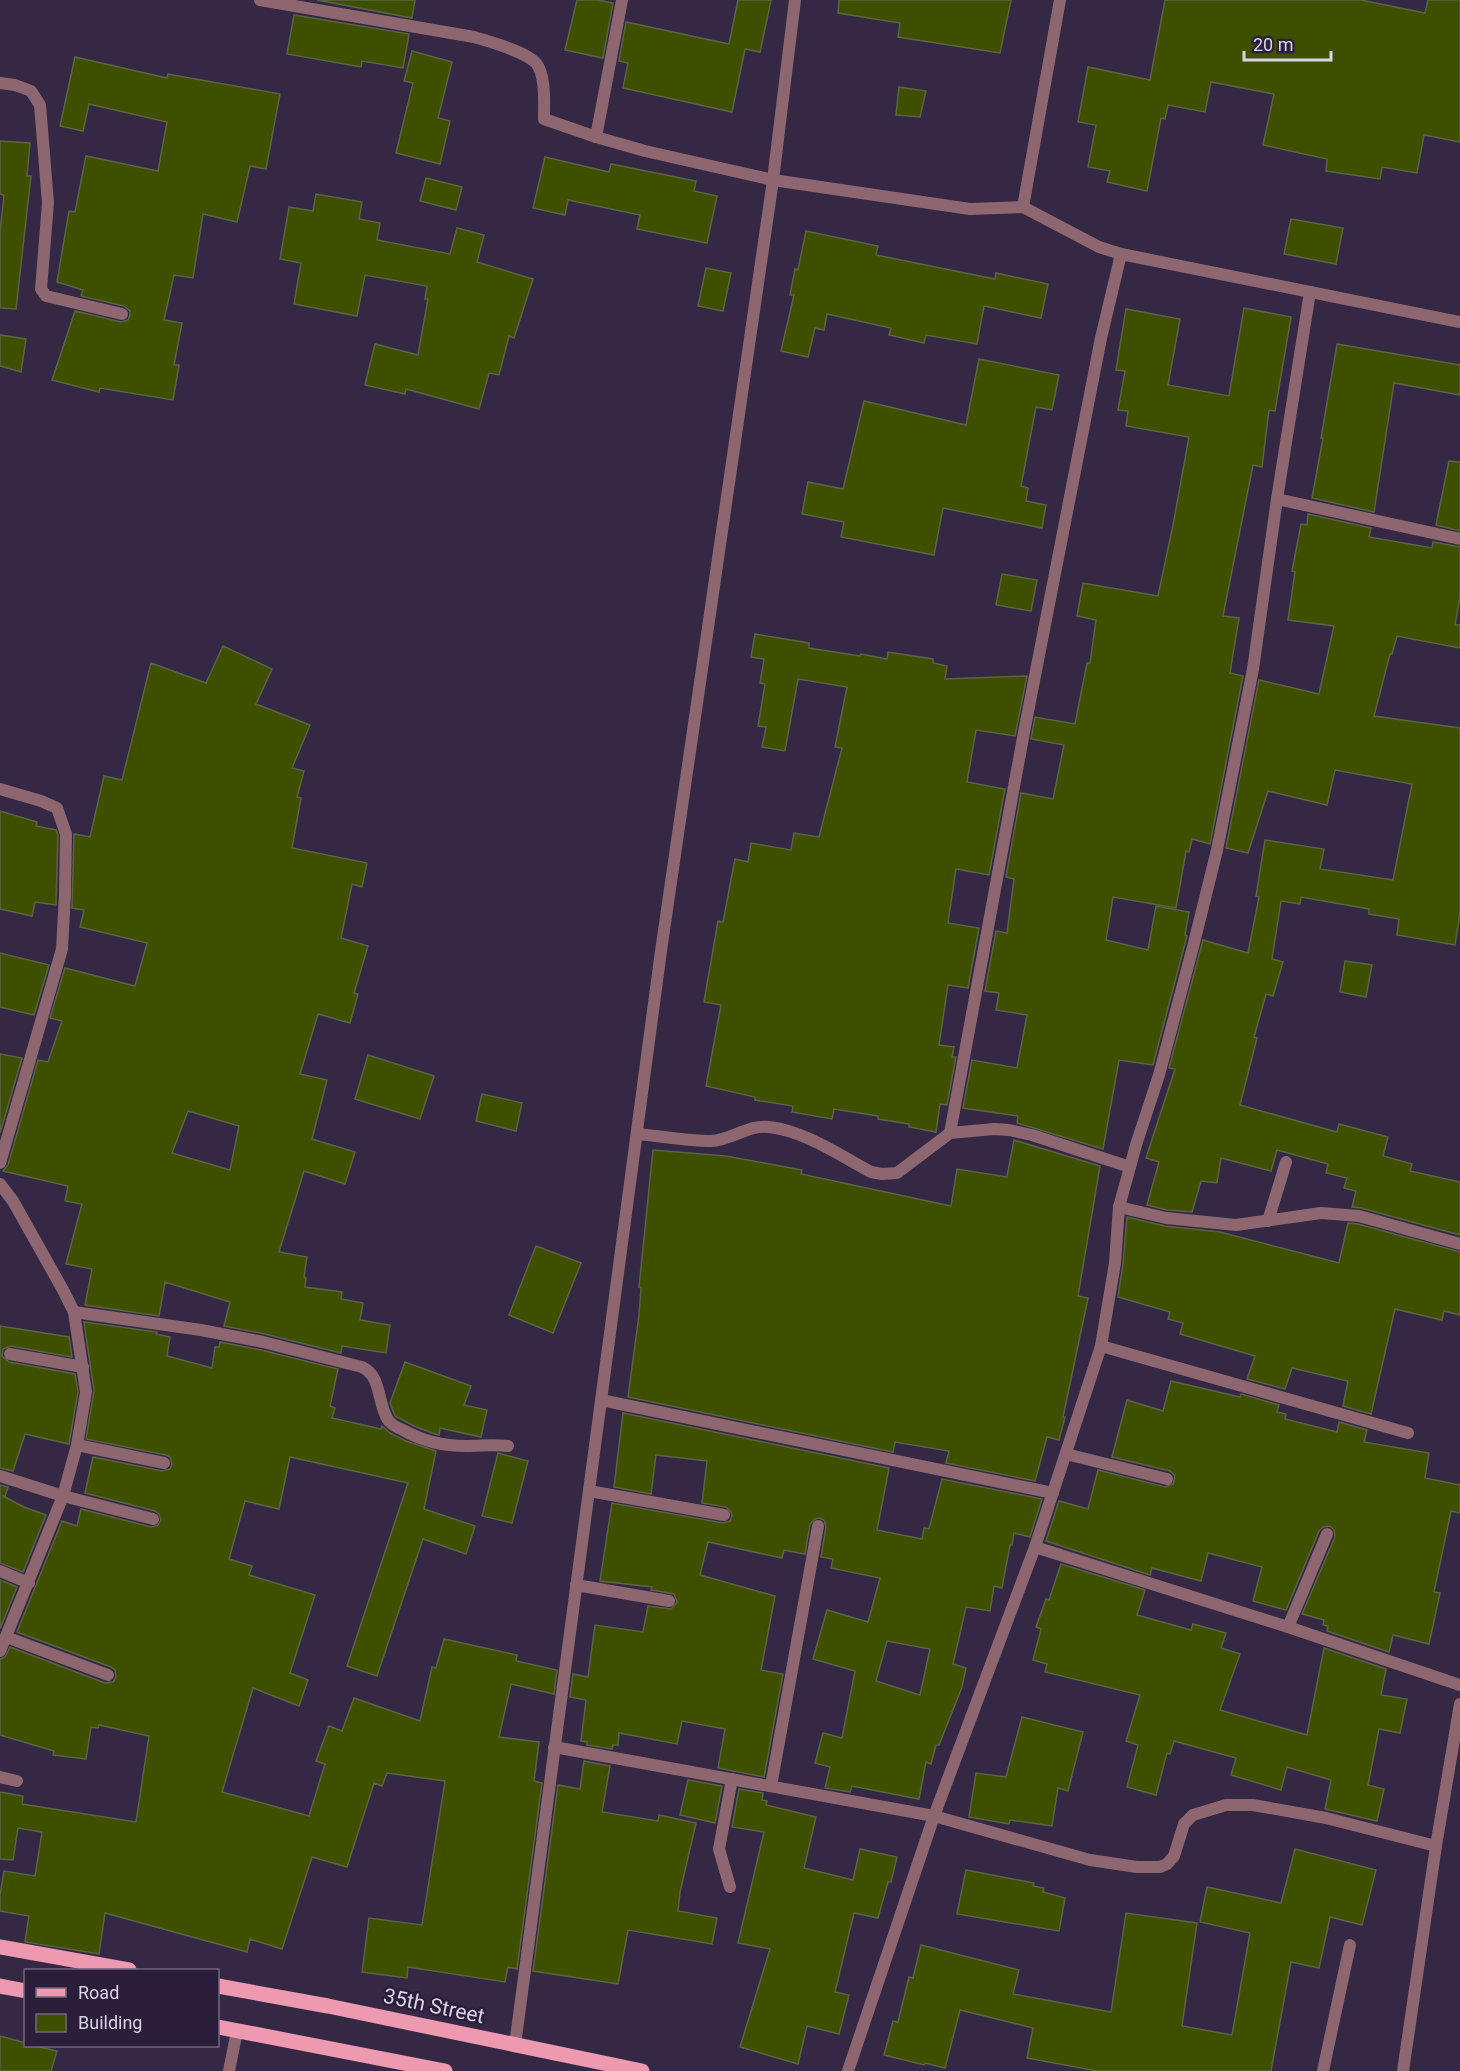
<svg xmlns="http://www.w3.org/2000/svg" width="1460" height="2071" font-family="Roboto,sans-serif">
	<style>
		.building { fill: #3f4f00; stroke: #5a6443; stroke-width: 1.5; fill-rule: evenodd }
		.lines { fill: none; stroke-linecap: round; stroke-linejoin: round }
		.lane { stroke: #8e6670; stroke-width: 12 }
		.street { stroke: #8e6670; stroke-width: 12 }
		.primary { stroke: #ed9ab1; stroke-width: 15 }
		.labels { text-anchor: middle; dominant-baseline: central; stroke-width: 4.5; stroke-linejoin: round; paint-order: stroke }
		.street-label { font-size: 21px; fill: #dbd4e7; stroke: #2a1e3a }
	</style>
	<rect width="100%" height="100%" fill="#342845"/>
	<g class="building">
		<path d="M 317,0 L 415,0 L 412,18 Z"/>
		<path d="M 577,0 L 598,0 L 613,3 L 603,58 L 565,50 Z"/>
		<path d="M 738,0 L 771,0 L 760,52 L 745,49 L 732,112 L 623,88 L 628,63 L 619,61 L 626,22 L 729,44 Z"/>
		<path d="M 839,0 L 1011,0 L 1000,53 L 898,37 L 900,23 L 838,13 Z"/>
		<path d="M 1165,0 L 1361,0 L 1425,13 L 1428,0 L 1460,0 L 1460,142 L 1424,135 L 1417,173 L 1382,167 L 1380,179 L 1326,171 L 1327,159 L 1263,145 L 1274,94 L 1211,82 L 1205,112 L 1168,105 L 1165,119 L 1161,118 L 1147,191 L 1107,182 L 1110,171 L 1088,167 L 1096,125 L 1078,122 L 1088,67 L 1150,80 Z"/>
		<path d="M 294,15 L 409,34 L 403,68 L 362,61 L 361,67 L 287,54 Z"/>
		<path d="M 412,51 L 452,62 L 438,118 L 450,121 L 440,164 L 396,153 L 413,83 L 404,81 Z"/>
		<path d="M 75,57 L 167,78 L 168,74 L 280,94 L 266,169 L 250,166 L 237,222 L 203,214 L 193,278 L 174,275 L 164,320 L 182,323 L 174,365 L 179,365 L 173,400 L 100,388 L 99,392 L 52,380 L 75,311 L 121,322 L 128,320 L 130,315 L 130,311 L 124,306 L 81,296 L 83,290 L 57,282 L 69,211 L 75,212 L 86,156 L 158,171 L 167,122 L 89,104 L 83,131 L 60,126 Z"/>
		<path d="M 899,87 L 926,91 L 920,117 L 896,115 Z"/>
		<path d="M 0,141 L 30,143 L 27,176 L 31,176 L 16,309 L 0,308 L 0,232 L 4,195 L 0,194 Z"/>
		<path d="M 545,157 L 609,172 L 611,164 L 696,181 L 694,191 L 717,196 L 707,243 L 637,229 L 640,215 L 568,200 L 565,215 L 533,208 Z"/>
		<path d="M 426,178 L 462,187 L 456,210 L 420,201 Z"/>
		<path d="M 316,194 L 362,202 L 359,219 L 380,223 L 377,240 L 450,254 L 457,228 L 484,235 L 477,262 L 533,279 L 514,338 L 509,336 L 499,375 L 489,373 L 479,409 L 406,389 L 405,394 L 365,385 L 375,344 L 418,355 L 428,299 L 425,299 L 427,286 L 365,275 L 357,316 L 294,304 L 301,263 L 280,259 L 289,207 L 313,211 Z"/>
		<path d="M 1291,219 L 1343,228 L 1336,264 L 1284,254 Z"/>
		<path d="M 806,231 L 878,246 L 876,255 L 995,279 L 996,273 L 1048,284 L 1041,318 L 984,306 L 977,344 L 926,335 L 924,343 L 889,335 L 891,328 L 827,314 L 824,330 L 815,328 L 808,357 L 781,351 L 794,295 L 790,295 L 795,269 L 798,270 Z"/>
		<path d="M 706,268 L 731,273 L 723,311 L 698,306 Z"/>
		<path d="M 1244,308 L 1291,317 L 1275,411 L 1269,410 L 1262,467 L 1253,465 L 1223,616 L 1239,618 L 1230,673 L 1243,676 L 1210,844 L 1192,839 L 1189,852 L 1186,851 L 1176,908 L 1113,897 L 1106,940 L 1148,950 L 1156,906 L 1189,912 L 1185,935 L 1187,936 L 1153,1065 L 1119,1060 L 1103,1149 L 1017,1123 L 1018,1116 L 963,1108 L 972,1060 L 1017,1068 L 1027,1015 L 996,1010 L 999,993 L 985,991 L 996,931 L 1007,933 L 1014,879 L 1006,877 L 1021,793 L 1053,799 L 1064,745 L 1031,739 L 1035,717 L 1075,724 L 1087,663 L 1090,663 L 1096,620 L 1077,616 L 1083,583 L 1158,596 L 1173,525 L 1189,437 L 1126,426 L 1128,411 L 1118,410 L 1125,371 L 1116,370 L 1126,309 L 1180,319 L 1168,385 L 1229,396 Z"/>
		<path d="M 0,335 L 26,339 L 21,372 L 0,366 Z"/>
		<path d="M 1337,344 L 1460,365 L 1460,395 L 1394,383 L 1374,512 L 1312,498 L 1323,438 L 1321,438 Z"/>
		<path d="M 979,359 L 1059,375 L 1052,410 L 1036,407 L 1021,486 L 1028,488 L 1026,501 L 1046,505 L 1042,528 L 943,508 L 934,555 L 841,537 L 844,522 L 802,514 L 808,482 L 843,489 L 864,401 L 966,425 Z"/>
		<path d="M 1449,461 L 1460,462 L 1460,531 L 1436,525 Z"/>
		<path d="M 1308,514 L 1371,528 L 1369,537 L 1432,548 L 1433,542 L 1460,547 L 1460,596 L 1455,625 L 1460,625 L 1460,648 L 1397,636 L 1392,654 L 1390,654 L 1374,716 L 1460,728 L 1460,913 L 1455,945 L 1397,935 L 1399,919 L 1369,914 L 1369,909 L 1301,897 L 1300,904 L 1281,901 L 1272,959 L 1283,962 L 1273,996 L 1266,994 L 1254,1037 L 1257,1038 L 1240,1105 L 1337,1132 L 1339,1124 L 1388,1137 L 1383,1156 L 1412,1164 L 1410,1171 L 1460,1182 L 1460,1235 L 1361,1208 L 1352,1207 L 1356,1191 L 1344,1188 L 1347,1178 L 1326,1173 L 1328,1164 L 1277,1150 L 1271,1171 L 1221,1158 L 1217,1183 L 1201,1181 L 1192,1212 L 1167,1210 L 1147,1205 L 1159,1162 L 1146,1158 L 1175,1069 L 1169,1068 L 1203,940 L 1248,953 L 1259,897 L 1256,896 L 1265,840 L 1324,849 L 1320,869 L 1393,880 L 1412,784 L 1335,770 L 1327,805 L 1268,791 L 1248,853 L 1226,848 L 1259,680 L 1319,694 L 1334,626 L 1288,620 L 1295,572 L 1292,571 L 1301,524 L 1307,525 Z"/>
		<path d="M 1002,574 L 1037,580 L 1031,611 L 996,605 Z"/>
		<path d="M 755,634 L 809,643 L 809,648 L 860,656 L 861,654 L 887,659 L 888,652 L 933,659 L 933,663 L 947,666 L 945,679 L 1027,676 L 1015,736 L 976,730 L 967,782 L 1005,789 L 989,875 L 956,869 L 948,923 L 979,928 L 968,988 L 948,985 L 939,1045 L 954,1047 L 952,1057 L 956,1057 L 947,1105 L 940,1104 L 936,1132 L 909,1127 L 909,1124 L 878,1119 L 878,1116 L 834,1109 L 832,1119 L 792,1112 L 793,1106 L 755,1100 L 755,1097 L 706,1086 L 721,1005 L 704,1002 L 718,921 L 723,922 L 735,859 L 748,862 L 751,843 L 791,850 L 794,833 L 819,837 L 842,748 L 835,747 L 847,687 L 798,679 L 785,751 L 762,747 L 766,727 L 758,726 L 765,684 L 760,683 L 764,659 L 751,657 Z"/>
		<path d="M 223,646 L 272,669 L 256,704 L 310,725 L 292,768 L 304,771 L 297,797 L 301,798 L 292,848 L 367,863 L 362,887 L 352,884 L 341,938 L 368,946 L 354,993 L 358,994 L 350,1023 L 318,1014 L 300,1074 L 327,1080 L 312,1139 L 355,1152 L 345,1184 L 304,1171 L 279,1252 L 307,1257 L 304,1277 L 306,1278 L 305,1287 L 342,1292 L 341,1299 L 363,1303 L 360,1320 L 390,1325 L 386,1353 L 342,1346 L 341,1353 L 265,1334 L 224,1326 L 230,1302 L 165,1282 L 159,1316 L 85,1305 L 92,1269 L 66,1264 L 82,1204 L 65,1201 L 68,1186 L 3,1171 L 8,1165 L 38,1060 L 48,1062 L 62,1021 L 50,1018 L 65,968 L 135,986 L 147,943 L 80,927 L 84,910 L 72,908 L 74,834 L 90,837 L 104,776 L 122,780 L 151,663 L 206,683 ZM 188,1111 L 239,1126 L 230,1170 L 172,1153 Z"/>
		<path d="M 0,811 L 37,822 L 36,826 L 56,830 L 58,835 L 56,905 L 35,902 L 32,916 L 0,909 Z"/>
		<path d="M 0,953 L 49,965 L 34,1015 L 0,1007 Z"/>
		<path d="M 1345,961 L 1372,965 L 1366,997 L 1340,992 Z"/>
		<path d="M 0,1054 L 22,1058 L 0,1133 Z"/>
		<path d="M 368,1055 L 434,1076 L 420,1119 L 355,1099 Z"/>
		<path d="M 482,1094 L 522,1103 L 516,1131 L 476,1121 Z"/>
		<path d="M 1014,1140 L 1100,1166 L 1078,1296 L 1088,1298 L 1063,1417 L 1065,1417 L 1059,1440 L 1047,1437 L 1035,1481 L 946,1463 L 949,1451 L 895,1442 L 893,1452 L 628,1397 L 639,1315 L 641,1288 L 639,1287 L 653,1150 L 726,1156 L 802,1170 L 801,1174 L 951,1206 L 957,1169 L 1007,1177 Z"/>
		<path d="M 1127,1217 L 1165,1226 L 1220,1232 L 1339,1263 L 1348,1223 L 1358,1224 L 1460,1252 L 1460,1315 L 1444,1311 L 1442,1320 L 1395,1309 L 1371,1414 L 1343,1406 L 1348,1381 L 1292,1368 L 1285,1389 L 1247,1379 L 1255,1356 L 1180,1334 L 1183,1323 L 1168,1319 L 1170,1312 L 1118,1297 L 1123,1264 Z"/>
		<path d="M 536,1246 L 581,1263 L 553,1333 L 509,1315 Z"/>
		<path d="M 84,1322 L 157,1332 L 156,1334 L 170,1337 L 167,1356 L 212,1368 L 215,1347 L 219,1347 L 220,1342 L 261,1350 L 338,1369 L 330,1406 L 335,1408 L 332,1418 L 381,1429 L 382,1426 L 390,1433 L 406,1441 L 436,1451 L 424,1509 L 475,1526 L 466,1554 L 423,1539 L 377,1676 L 347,1666 L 408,1483 L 290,1457 L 279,1509 L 245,1501 L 229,1559 L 252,1566 L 249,1575 L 315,1595 L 290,1673 L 308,1680 L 299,1706 L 253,1688 L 222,1792 L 309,1816 L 325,1764 L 316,1761 L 329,1726 L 342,1731 L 354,1698 L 420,1721 L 432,1667 L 436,1668 L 444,1639 L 517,1655 L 516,1661 L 557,1670 L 554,1694 L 511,1684 L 499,1737 L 539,1742 L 534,1781 L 542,1783 L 517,1969 L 508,1967 L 505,1982 L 408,1967 L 407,1978 L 362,1972 L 369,1918 L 422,1925 L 445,1781 L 387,1773 L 382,1786 L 374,1783 L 347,1867 L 312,1857 L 282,1949 L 250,1939 L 247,1952 L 105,1913 L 99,1954 L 25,1942 L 29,1916 L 0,1911 L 0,1895 L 4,1871 L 35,1876 L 42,1832 L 18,1828 L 13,1860 L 0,1859 L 0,1792 L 23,1796 L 22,1804 L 136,1822 L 149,1736 L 99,1725 L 98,1728 L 91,1727 L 86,1759 L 53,1755 L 54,1751 L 0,1735 L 0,1659 L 5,1657 L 10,1647 L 105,1683 L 113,1682 L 116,1677 L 115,1670 L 111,1667 L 17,1632 L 62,1521 L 77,1526 L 81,1509 L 151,1527 L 158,1525 L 161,1520 L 159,1514 L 155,1511 L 85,1493 L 93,1457 L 162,1471 L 170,1469 L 172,1464 L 170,1457 L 166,1455 L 86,1439 L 94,1391 Z"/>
		<path d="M 0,1326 L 69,1337 L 72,1357 L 11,1346 L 3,1349 L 2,1356 L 9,1362 L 75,1374 L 78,1392 L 69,1444 L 25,1434 L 13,1471 L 0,1468 Z"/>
		<path d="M 405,1362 L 471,1386 L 464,1405 L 487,1410 L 481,1437 L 440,1428 L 439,1435 L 435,1434 L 414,1426 L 395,1416 L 390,1403 Z"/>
		<path d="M 1171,1381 L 1240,1397 L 1241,1394 L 1279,1405 L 1277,1412 L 1286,1414 L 1285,1419 L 1337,1432 L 1339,1422 L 1367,1430 L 1364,1442 L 1429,1453 L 1425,1478 L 1460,1485 L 1460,1513 L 1451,1511 L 1434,1592 L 1440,1593 L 1429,1644 L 1393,1635 L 1389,1652 L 1327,1631 L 1328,1626 L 1323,1625 L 1324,1620 L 1302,1614 L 1335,1537 L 1334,1530 L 1330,1526 L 1323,1527 L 1319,1531 L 1286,1610 L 1253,1601 L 1262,1567 L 1208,1553 L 1201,1581 L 1152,1568 L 1150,1575 L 1046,1541 L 1059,1501 L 1088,1509 L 1098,1470 L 1165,1487 L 1173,1484 L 1175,1476 L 1170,1471 L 1112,1457 L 1127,1400 L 1163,1411 Z"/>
		<path d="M 623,1413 L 889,1468 L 877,1530 L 922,1539 L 924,1528 L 929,1529 L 942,1479 L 1042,1499 L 1030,1537 L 1014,1533 L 1012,1545 L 1010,1545 L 1002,1588 L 994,1586 L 990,1611 L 966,1607 L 953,1664 L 966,1668 L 962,1687 L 939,1745 L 936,1745 L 931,1764 L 926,1762 L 919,1799 L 852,1786 L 850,1792 L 825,1788 L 830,1767 L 815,1763 L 823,1733 L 842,1738 L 855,1671 L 813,1659 L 827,1610 L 868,1622 L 880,1578 L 831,1568 L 833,1559 L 821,1557 L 826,1527 L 824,1520 L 819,1518 L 815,1519 L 810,1524 L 805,1554 L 784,1550 L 782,1558 L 708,1542 L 700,1575 L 775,1596 L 761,1670 L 783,1674 L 764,1777 L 718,1768 L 725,1729 L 682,1721 L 677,1744 L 619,1733 L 618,1745 L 613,1745 L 612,1749 L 587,1745 L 587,1742 L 581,1741 L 586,1700 L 570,1697 L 573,1674 L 588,1677 L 595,1625 L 643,1632 L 648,1606 L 671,1609 L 677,1602 L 674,1594 L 651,1590 L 652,1587 L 600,1581 L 612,1503 L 723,1523 L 730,1521 L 732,1516 L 731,1512 L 726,1507 L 702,1503 L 707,1461 L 656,1455 L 651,1494 L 614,1487 ZM 887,1641 L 930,1649 L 920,1695 L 876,1681 Z"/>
		<path d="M 498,1453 L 528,1461 L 512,1523 L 482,1516 Z"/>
		<path d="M 0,1485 L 8,1487 L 5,1496 L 3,1496 L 24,1507 L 46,1515 L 23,1572 L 0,1563 Z"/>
		<path d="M 1061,1564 L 1145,1590 L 1137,1615 L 1191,1630 L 1193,1624 L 1226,1633 L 1221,1648 L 1240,1654 L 1220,1710 L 1307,1735 L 1324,1648 L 1386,1669 L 1381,1695 L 1407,1699 L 1400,1733 L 1379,1729 L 1368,1785 L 1384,1789 L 1377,1821 L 1325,1809 L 1331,1780 L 1287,1767 L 1281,1790 L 1231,1775 L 1236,1758 L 1174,1741 L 1170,1754 L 1167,1753 L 1156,1795 L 1127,1787 L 1138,1745 L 1126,1741 L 1140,1695 L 1045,1672 L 1047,1664 L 1033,1660 L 1041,1629 L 1036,1627 L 1046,1599 L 1049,1600 Z"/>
		<path d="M 0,1580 L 17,1587 L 0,1629 Z"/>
		<path d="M 1022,1717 L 1083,1732 L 1068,1791 L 1058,1788 L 1052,1826 L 1010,1820 L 1009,1824 L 969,1817 L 976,1773 L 1006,1777 Z"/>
		<path d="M 584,1761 L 610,1766 L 602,1812 L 658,1821 L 659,1815 L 696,1823 L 680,1892 L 678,1911 L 717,1918 L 712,1944 L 628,1930 L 618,1984 L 533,1971 L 558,1785 L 580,1789 Z"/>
		<path d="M 688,1780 L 722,1786 L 715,1823 L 680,1815 Z"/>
		<path d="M 739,1789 L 763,1793 L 762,1800 L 767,1801 L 766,1805 L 816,1817 L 804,1868 L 853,1880 L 860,1849 L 897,1857 L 891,1882 L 888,1882 L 878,1918 L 854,1913 L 835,1992 L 849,1995 L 839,2034 L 807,2026 L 798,2064 L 740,2047 L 770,1949 L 738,1943 L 764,1832 L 732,1827 Z"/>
		<path d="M 1295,1849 L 1376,1870 L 1362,1925 L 1330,1917 L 1319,1968 L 1291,1962 L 1271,2071 L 1097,2071 L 1027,2058 L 1033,2028 L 960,2010 L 945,2068 L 925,2063 L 924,2065 L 884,2055 L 893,2021 L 898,2022 L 909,1977 L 913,1978 L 921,1945 L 1019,1970 L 1013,1994 L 1111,2012 L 1126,1913 L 1197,1923 L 1182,2026 L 1232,2035 L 1250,1933 L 1200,1922 L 1207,1887 L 1281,1903 Z"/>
		<path d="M 966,1870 L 1034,1883 L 1033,1886 L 1044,1888 L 1043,1892 L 1065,1898 L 1059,1931 L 957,1914 Z"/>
		<path d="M 0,2036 L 26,2043 L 26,2046 L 35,2046 L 57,2051 L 51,2071 L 0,2071 Z"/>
	</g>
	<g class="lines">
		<g class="lane">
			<path d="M 229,2071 L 237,2031"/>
			<path d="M 1323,2071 L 1350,1945"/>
		</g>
		<g class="street">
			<path d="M 260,0 L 474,37 C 490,42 525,51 536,63 C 546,75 544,104 544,119 L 596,137 L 645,151 L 773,180 L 970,209 L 1023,207 L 1099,247 L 1121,254 L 1460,322"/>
			<path d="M 0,83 L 15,85 L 31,91 L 40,105 L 48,203 L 41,289 L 46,296 L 122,314"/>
			<path d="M 596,137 L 622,0"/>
			<path d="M 1023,207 L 1060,0"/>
			<path d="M 1277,499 L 1460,539"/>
			<path d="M 0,789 L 41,801 L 57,808 L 66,834 L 65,894 L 62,949 L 0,1163"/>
			<path d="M 950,1133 L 1025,727 L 1101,338 L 1121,254"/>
			<path d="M 637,1134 C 661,1136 687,1141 711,1141 C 732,1140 749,1124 769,1127 C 805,1131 839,1155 871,1172 L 882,1174 L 897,1173 L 950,1133 L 994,1129 L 1009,1130 L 1032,1135 L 1130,1167"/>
			<path d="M 0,1184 L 13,1201 L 63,1290 L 74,1312 L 86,1392 L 77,1445 L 63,1496 L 0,1651"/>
			<path d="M 1119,1207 L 1166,1218 L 1236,1225 L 1321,1213 L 1359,1216 L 1460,1244"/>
			<path d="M 1268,1221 L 1286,1162"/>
			<path d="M 74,1312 L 201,1330 L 263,1342 L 362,1367 C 382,1376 377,1403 388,1420 C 391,1424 398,1428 403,1430 C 422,1441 444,1446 466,1446 C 482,1446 492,1444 508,1446"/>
			<path d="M 1101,1346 L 1408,1433"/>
			<path d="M 10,1354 L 83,1367"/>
			<path d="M 601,1400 L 1053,1493"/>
			<path d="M 77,1445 L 164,1463"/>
			<path d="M 1066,1454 L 1167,1479"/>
			<path d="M 0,1476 L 63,1496 L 153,1519"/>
			<path d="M 589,1491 L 724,1515"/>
			<path d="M 1035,1547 L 1288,1627 L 1460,1685"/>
			<path d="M 0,1571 L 29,1583"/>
			<path d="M 576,1585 L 669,1601"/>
			<path d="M 1288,1627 L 1327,1534"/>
			<path d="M 6,1637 L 108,1675"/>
			<path d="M 554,1747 L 934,1816 L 1090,1860 L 1137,1867 L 1160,1867 L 1167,1864 L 1174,1856 L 1184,1824 L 1193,1815 L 1226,1805 L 1253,1805 L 1326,1818 L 1436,1846"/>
			<path d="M 0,1777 L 17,1781"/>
			<path d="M 771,1786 L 818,1526"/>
			<path d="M 730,1887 L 719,1849 L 732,1779"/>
			<path d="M 515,2045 L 661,951 L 773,180 L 795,0"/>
			<path d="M 848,2071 L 934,1816 L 1035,1547 L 1101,1346 L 1115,1263 L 1119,1207 L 1136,1145 L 1159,1075 L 1194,943 L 1217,850 L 1253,669 L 1277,499 L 1310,292"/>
			<path d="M 1403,2071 L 1436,1846 L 1460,1704"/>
		</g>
		<g class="primary">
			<path d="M 0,1947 L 129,1970"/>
			<path d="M 0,1986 L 26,1991"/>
			<path d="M 218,1986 L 328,2006 L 642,2071"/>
			<path d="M 218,2027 L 445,2071"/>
		</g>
	</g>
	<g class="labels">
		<g class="street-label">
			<text transform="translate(434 2006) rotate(12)">35th Street</text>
		</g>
	</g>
	<rect x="24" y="1969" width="195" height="78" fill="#2a1e3a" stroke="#71677f" stroke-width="1.5"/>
	<rect x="36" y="1988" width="30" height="9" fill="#ed9ab1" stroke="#71677f" stroke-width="1.5"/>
	<text x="78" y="1999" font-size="18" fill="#dbd4e7">Road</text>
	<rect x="36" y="2014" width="30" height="18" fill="#3f4f00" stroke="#71677f" stroke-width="1.5"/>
	<text x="78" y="2029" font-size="18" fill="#dbd4e7">Building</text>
	<path d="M1244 51v9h87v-9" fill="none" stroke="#dbd4e7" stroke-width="3"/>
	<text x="1253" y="51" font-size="18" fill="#dbd4e7" stroke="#2a1e3a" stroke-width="4.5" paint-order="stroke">20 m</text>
</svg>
